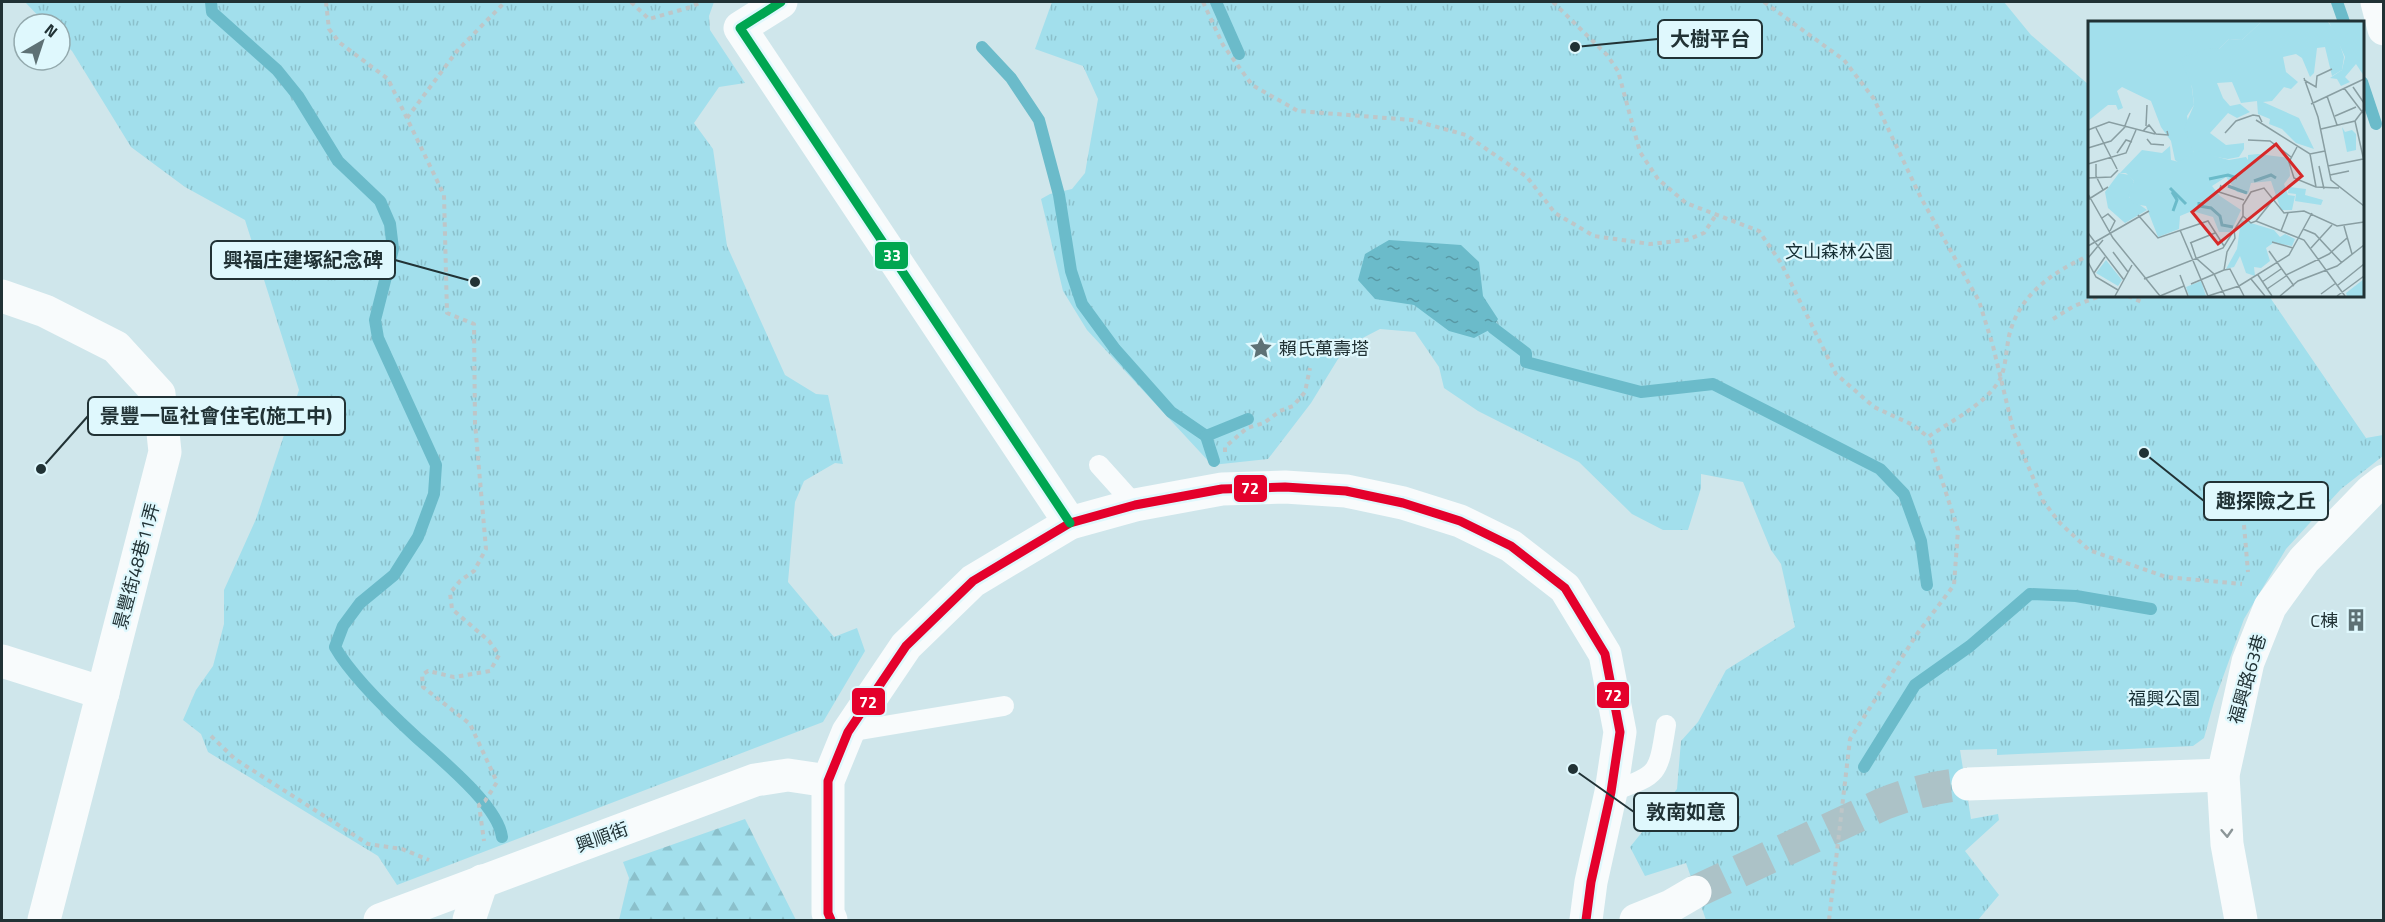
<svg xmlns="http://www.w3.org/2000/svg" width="2385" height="922" font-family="'Titillium Web','Noto Sans TC',sans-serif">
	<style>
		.forest { fill: url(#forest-firs) }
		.park { fill: url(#park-tufts) }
		.water { fill: url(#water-ripples) }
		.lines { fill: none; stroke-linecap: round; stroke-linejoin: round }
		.stream { stroke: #6bbbca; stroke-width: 12 }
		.minor-tunnel { stroke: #acc2c7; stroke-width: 33; stroke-dasharray: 33 16; stroke-linecap: butt }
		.path { stroke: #bec6c8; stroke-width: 4; stroke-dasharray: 4.5 4.5; stroke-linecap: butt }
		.service { stroke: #f8fbfc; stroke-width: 20 }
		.minor { stroke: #f8fbfc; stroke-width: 33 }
		.bus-1-casing { stroke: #dff8fd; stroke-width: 14 }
		.bus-2-casing { stroke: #dff8fd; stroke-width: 14 }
		.bus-1 { stroke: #e4002b; stroke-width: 9 }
		.bus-2 { stroke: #00a651; stroke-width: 9 }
		.oneway { stroke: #8c9698 }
		.labels { text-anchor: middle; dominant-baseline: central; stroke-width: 4.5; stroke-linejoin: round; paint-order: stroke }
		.park-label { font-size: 18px; fill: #162e33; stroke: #dff8fd }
		.poi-label { font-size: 18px; fill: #213235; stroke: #dff8fd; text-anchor: start }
		.street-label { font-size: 18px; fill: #213235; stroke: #dff8fd }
		.inset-river { fill: none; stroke: #6bbbca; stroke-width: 3 }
		.inset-road { fill: none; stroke: #899ea2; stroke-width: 1.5 }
		.view { fill: #d62828; fill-opacity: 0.15; stroke: #d62828; stroke-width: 3 }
		.inset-edge { fill: none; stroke: #213235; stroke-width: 3 }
		.leader { fill: none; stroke: #213235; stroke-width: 2 }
		.callout-dot { fill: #213235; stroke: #dff8fd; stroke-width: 2 }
		.callout { fill: #dff8fd; stroke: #213235; stroke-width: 2 }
		.callout-label { font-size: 20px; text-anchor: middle; font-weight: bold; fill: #213235 }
		.line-badge { stroke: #dff8fd; stroke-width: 2 }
		.badge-label { font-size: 16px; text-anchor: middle; font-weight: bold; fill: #fff }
	</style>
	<defs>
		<pattern id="forest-firs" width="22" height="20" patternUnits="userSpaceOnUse" patternTransform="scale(1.5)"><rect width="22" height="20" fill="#a2dfec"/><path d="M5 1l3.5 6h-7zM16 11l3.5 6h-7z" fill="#8bc0cb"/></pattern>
		<pattern id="park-tufts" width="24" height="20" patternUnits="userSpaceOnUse" patternTransform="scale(1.5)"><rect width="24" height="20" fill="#a2dfec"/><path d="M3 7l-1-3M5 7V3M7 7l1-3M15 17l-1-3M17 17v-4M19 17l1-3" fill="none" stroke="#8bc0cb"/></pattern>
		<pattern id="water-ripples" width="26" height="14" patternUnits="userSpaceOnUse" patternTransform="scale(1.5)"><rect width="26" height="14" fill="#6bbbca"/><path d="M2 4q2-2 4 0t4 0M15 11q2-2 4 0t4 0" fill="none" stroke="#5899a5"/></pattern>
	</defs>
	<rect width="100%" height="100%" fill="#cfe6eb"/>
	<path class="forest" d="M 745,819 L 796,920 L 619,920 L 629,878 L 623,862 Z"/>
	<g class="park">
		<path d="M 25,2 L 714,2 L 709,16 L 710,30 L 745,83 L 719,87 L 694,123 L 713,149 L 727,246 L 785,375 L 816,394 L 828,395 L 843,464 L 835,463 L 804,481 L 795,502 L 788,582 L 834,637 L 857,628 L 865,651 L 823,722 L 397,885 L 378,856 L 208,752 L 201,734 L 183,720 L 196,690 L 213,666 L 224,624 L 224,590 L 256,519 L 299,390 L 245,220 L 185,187 L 131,147 L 72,51 L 60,39 L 60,24 L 46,24 Z"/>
		<path d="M 1052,2 L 2004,2 L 2031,35 L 2089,85 L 2090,296 L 2269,296 L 2366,438 L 2383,435 L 2383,456 L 2341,489 L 2286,549 L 2244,619 L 2214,702 L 2204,738 L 2193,746 L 1997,755 L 1997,749 L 1960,750 L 1971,819 L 1998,814 L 1999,820 L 1965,851 L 1999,895 L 1978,920 L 1706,920 L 1686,863 L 1645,876 L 1630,847 L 1677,789 L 1681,741 L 1698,722 L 1726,670 L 1795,627 L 1781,564 L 1771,550 L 1743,482 L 1701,474 L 1701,488 L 1688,530 L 1663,530 L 1632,514 L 1579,462 L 1478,411 L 1444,388 L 1439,367 L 1415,332 L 1380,329 L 1353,343 L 1338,359 L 1311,403 L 1268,459 L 1212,465 L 1087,330 L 1063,291 L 1041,199 L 1050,194 L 1072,189 L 1085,173 L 1098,99 L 1083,66 L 1035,49 Z"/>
	</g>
	<path class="water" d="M 1389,240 L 1461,245 L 1479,262 L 1483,296 L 1498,319 L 1493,328 L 1474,338 L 1449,331 L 1414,305 L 1375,299 L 1358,280 L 1365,254 Z"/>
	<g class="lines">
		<g class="stream">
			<path d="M 211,2 L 212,12 L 277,70 L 298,96 L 338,161 L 380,201 L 390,224 L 393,249 L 375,320 L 378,338 L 436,465 L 434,494 L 418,537 L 394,575 L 360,603 L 343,626 L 335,647 C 352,677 390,713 415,736 C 439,758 498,805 502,837"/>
			<path d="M 1216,2 L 1239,54"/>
			<path d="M 2337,2 L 2344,22"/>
			<path d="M 982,47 L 1011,78 L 1039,120 L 1059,195 L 1071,271 L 1082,304 L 1115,349 L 1171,412 L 1206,436"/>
			<path d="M 2362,82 L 2376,124"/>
			<path d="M 1493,328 L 1526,353 L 1526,362 L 1641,392 L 1713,384 L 1880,469 L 1904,494 L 1921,541 L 1927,585"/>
			<path d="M 1214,461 L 1206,436 L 1248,419"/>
			<path d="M 1864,767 L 1915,685 L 1970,646 L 2030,594 L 2076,596 L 2151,609"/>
		</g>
		<path class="minor-tunnel" d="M 1695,892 L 1883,804 C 1911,793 1937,786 1968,784"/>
		<g class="path">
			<path d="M 326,2 L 329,29 L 340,43 L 388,79 L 444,195 L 447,313 L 474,324 L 475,423 L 486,549 L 474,571 L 460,581 L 450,593 L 452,609 L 489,641 L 499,655 L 490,671 L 454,677 L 428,671 L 422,675 L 423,687 L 470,724 L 497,782 L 485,801 L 479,805 L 484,841"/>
			<path d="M 631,2 L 649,19 L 691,7 L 701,2"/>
			<path d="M 1203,2 L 1223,45 L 1252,85 L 1298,111 L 1412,120 L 1466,135 L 1527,177 L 1555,213 L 1594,236 L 1650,244 L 1687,240 L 1704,233 L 1716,215"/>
			<path d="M 1553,2 L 1607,55 L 1618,71 L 1640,152 L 1658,179 L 1686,203 L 1759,231 L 1781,263 L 1836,374 L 1874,407 L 1913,425 L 1928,437 C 1951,421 1984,405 1999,381 C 2006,369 2006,350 2009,336 C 2019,294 2053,272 2090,255"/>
			<path d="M 1764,2 L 1844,60 L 1874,99 L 1921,198 L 1979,301 L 1993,346 L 2014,433 L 2043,501 L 2060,523 L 2089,550 L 2166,577 L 2242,584"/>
			<path d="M 407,118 L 457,51 L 505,2"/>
			<path d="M 2128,296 L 2144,303"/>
			<path d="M 2053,319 L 2074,306 L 2100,296"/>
			<path d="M 1225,452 L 1225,447 L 1247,428 L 1264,423 L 1280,411 L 1293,406 L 1305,392 L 1310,368"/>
			<path d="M 2244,525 L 2248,572"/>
			<path d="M 211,736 L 235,759 L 368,844 L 402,849 L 429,860"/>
			<path d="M 1829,920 L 1850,739 L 1917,634 L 1954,585 L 1958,530 L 1928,437"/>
		</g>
		<g class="service">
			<path d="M 1099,465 L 1135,505"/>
			<path d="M 848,732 L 1004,706"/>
			<path d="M 1611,792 C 1659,774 1658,776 1666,725"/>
		</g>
		<g class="minor">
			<path d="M 781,2 L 740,28 L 1070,523"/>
			<path d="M 2377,2 L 2384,29"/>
			<path d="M 2,296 L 45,311 L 116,347 L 159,394 L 165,452 L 44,920"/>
			<path d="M 2,661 L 103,693"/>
			<path d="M 1968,784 L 2223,775"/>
			<path d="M 380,920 L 755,780 L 788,775 L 828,781"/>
			<path d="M 469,920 L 482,881"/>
			<path d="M 831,920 L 828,913 L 828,781 L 848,732 L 906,646 L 973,581 L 1070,523 L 1135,505 L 1222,489 L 1285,487 L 1346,491 L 1403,503 L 1460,521 L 1511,546 L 1565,588 L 1605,654 L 1620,732 L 1611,792 L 1591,882 L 1586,920"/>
			<path d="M 1636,920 L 1671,906 L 1695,892"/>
			<path d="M 2241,920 L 2227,844 L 2223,775 L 2248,662 L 2270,607 L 2304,560 L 2371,491 L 2384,481"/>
		</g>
		<g class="bus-1-casing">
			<path id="bus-1" d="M 831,920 L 828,913 L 828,781 L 848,732 L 906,646 L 973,581 L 1070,523 L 1135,505 L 1222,489 L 1285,487 L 1346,491 L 1403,503 L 1460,521 L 1511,546 L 1565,588 L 1605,654 L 1620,732 L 1611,792 L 1591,882 L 1586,920"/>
		</g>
		<g class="bus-2-casing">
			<path id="bus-2" d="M 781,2 L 740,28 L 1070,523"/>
		</g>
		<use href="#bus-1" class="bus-1"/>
		<use href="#bus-2" class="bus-2"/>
	</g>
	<defs><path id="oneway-chevron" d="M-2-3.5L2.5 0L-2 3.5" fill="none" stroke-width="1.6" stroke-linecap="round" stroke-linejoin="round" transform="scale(1.5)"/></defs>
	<use class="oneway" href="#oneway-chevron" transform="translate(2227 833) rotate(87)"/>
	<defs>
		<g id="sight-bare" transform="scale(1.8)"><path d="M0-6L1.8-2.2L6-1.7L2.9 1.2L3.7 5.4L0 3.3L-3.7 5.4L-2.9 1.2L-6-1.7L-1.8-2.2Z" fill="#5e7175" stroke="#dff8fd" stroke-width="2.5" paint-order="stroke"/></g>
		<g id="building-bare" transform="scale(1.8)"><path d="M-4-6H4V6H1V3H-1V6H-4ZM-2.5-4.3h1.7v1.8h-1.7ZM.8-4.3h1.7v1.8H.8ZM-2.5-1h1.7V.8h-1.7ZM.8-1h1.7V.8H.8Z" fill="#5e7175" stroke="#dff8fd" stroke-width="2.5" paint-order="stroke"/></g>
	</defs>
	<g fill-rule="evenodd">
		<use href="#sight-bare" x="1261" y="348"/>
		<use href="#building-bare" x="2356" y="620"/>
	</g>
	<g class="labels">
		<g class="park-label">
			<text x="1839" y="251">文山森林公園</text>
			<text x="2164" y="698">福興公園</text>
		</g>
		<g class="poi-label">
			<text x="1279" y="348">賴氏萬壽塔</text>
			<text x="2338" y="620" text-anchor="end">C棟</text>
		</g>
		<g class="street-label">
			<text transform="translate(136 566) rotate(-75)">景豐街48巷11弄</text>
			<text transform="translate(2247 679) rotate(-74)">福興路63巷</text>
			<text transform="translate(602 837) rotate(-20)">興順街</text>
		</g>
	</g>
	<g transform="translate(2088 21)">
		<rect width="276" height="276" fill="#cfe6eb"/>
		<path d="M 254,106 L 257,111 L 264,109 L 268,113 L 268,129 L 259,131 Z" fill="#a2dfec"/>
		<path d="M 0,1 L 173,1 L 154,19 L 141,18 L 131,28 L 100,36 L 106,84 L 99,95 L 106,132 L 91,142 L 87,139 L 83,120 L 73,106 L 63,80 L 34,66 L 29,70 L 35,87 L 30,89 L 28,84 L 20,84 L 0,100 ZM 241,1 L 276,1 L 276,55 L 268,43 L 257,56 L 262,61 L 253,65 L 249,58 L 242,57 L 254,49 L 257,36 ZM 31,152 L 41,154 L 46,160 L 41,176 L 59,189 L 37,202 L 20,187 L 17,171 ZM 153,199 L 186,209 L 192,216 L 197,213 L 207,218 L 204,225 L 185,222 L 178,227 L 182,240 L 173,247 L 166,246 L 167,255 L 158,252 L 152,235 L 146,246 L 138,248 L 149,228 Z" fill="#a2dfec"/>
		<path d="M 93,1 L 133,1 L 101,10 ZM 173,1 L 240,1 L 248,12 L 256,36 L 254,49 L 244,55 L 237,26 L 229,27 L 226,52 L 222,56 L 214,37 L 208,33 L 195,36 L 198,51 L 210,61 L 203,68 L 196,66 L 184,80 L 175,81 L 211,97 L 226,128 L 208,122 L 194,108 L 181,103 L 182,98 L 170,93 L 169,80 L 153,82 L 144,61 L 129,62 L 135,77 L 142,85 L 152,83 L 162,91 L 149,97 L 140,92 L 122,112 L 138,124 L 156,122 L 156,128 L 151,136 L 140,138 L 106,132 L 96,107 L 106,84 L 104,66 L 92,37 L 121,27 L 131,28 L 141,18 L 154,19 ZM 201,166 L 218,168 L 217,174 L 235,179 L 233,184 L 207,180 L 208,173 L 200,172 Z" fill="#a2dfec"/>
		<path d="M 82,125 L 83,139 L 91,141 L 108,130 L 141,139 L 158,136 L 160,139 L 160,134 L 170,133 L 201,137 L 202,155 L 196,163 L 200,174 L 207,175 L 204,189 L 193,189 L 183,160 L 163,162 L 160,173 L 149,171 L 138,156 L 124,165 L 132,175 L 153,189 L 143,211 L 131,211 L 125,196 L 104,190 L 92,195 L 91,208 L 70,216 L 58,185 L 46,183 L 40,174 L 46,160 L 38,152 L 32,152 L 54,129 L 74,132 ZM 18,239 L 34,259 L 30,265 L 8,252 ZM 276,258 L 276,275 L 259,275 L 258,272 ZM 113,260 L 118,275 L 101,275 L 98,266 Z" fill="#a2dfec"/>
		<path class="inset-river" d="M 121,158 L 140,154 L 149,157M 166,160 L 183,154 L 188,157M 140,165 L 159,172M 82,167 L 98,183M 84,171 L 89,179 L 85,190M 111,181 L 111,185 L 123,187 L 132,195 L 134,204 L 145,206"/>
		<path class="inset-road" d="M 216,57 L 230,96 L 243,159 L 276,185M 216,59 L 228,66 L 229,55 L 244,48M 265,66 L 276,82M 256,67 L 275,92M 239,75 L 249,104M 223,83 L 276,58M 247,95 L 268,86M 168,99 L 222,133 L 237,130M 267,100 L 276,140M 58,105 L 59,84M 8,107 L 29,148M 233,108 L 267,100 L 276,88M 0,109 L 21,101 L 67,113M 55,110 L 61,104 L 68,113 L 80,114 L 79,110M 137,112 L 148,100 L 165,94 L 171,95 L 174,101M 59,118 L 63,123 L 76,124M 160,119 L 182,120 L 203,136M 209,126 L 201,141 L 206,157 L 228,166 L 251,167M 0,127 L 23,120 L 36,107 L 42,92M 29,132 L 38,119 L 44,121M 222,133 L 228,166M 0,143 L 38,132 L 48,109M 8,143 L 8,155 L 15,169M 231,145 L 236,168M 240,145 L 275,138M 242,154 L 261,150M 0,157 L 23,156 L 30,149M 133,164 L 131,171 L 156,179M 0,173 L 25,217 L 72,275M 1,178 L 20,166M 50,194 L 70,217 L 120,200 L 136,225M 14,197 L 20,193 L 27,200 L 22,210M 168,200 L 189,174M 256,205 L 264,233M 215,208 L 227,213 L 254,242M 92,209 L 120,275M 193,210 L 200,192M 0,212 L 36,259M 184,221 L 205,227M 102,222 L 127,212M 103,222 L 108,237 L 126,253 L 137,275M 0,225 L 61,190M 223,227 L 244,204M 181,230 L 206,265M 25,231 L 40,251M 0,237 L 15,219M 0,241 L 8,256 L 30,269M 136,249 L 139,231 L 147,217 L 146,208M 136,249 L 142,248 L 156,275M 6,252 L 17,236M 92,254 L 100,275M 170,254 L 184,275M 198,254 L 241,233 L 259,217M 56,258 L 135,227 L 155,195M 163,258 L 177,275M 174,261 L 193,248M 103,263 L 136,249M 250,264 L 276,243M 179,268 L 198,255M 233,273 L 248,262M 27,275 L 44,244M 72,275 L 96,265M 120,275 L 151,265 L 201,234 L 224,192M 192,275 L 210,260 L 249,245 L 276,224M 249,275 L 276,255M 257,275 L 216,219 L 168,200 L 163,202 L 155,195 L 155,184 L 163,171 L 176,167 L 196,192 L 216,190 L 249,205 L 276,201"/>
		<path class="view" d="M 188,123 L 214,155 L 130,223 L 104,191 Z"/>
		<rect width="276" height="276" class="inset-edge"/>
	</g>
	<path class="leader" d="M1575 47L1658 39M475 282L395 260M41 469L88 416M2144 453L2204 501M1573 769L1634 812"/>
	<g class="callout-dot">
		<circle cx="1575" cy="47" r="6"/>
		<circle cx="475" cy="282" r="6"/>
		<circle cx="41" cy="469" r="6"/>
		<circle cx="2144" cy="453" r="6"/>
		<circle cx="1573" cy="769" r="6"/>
	</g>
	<g class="callout">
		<rect x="1658" y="20" width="104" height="38" rx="6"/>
		<rect x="211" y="241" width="184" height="38" rx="6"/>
		<rect x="88" y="397" width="257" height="38" rx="6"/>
		<rect x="2204" y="482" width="124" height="38" rx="6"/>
		<rect x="1634" y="793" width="104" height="38" rx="6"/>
	</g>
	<g class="callout-label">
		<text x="1710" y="46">大樹平台</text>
		<text x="303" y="267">興福庄建塚紀念碑</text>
		<text x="216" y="423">景豐一區社會住宅(施工中)</text>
		<text x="2266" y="508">趣探險之丘</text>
		<text x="1686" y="819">敦南如意</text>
	</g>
	<g class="line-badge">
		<rect x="874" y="241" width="35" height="29" rx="6" fill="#00a651"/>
		<rect x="1233" y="474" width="35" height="29" rx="6" fill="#e4002b"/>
		<rect x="1596" y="681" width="34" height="28" rx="6" fill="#e4002b"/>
		<rect x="851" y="687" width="35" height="29" rx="6" fill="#e4002b"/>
	</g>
	<g class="badge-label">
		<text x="892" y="261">33</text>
		<text x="1250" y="494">72</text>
		<text x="1613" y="701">72</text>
		<text x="868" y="708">72</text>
	</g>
	<rect width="2385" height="922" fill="none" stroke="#213235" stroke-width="6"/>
	<g transform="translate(42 42) rotate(39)"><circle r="28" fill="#dff8fd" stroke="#93a9ad" stroke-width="1.5"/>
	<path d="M0-4.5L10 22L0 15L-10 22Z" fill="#5e7175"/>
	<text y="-9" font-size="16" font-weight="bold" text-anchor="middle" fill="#213235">N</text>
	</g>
</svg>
